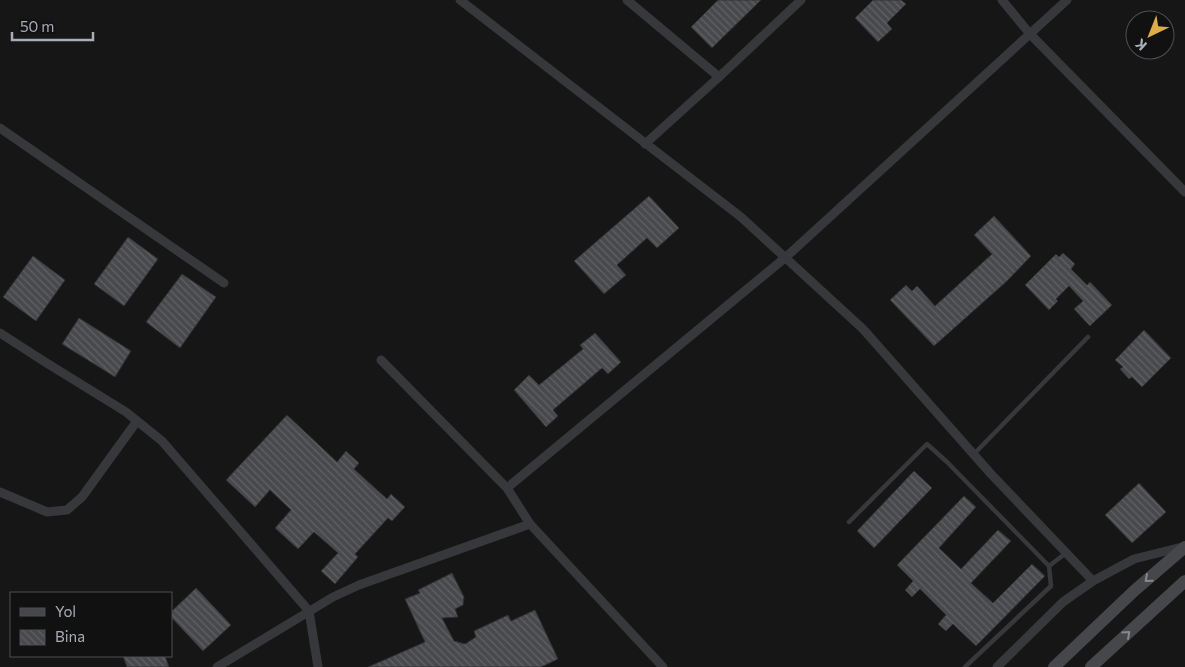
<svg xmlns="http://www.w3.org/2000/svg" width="1185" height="667" font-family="Commissioner,sans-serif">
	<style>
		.building { fill: url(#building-back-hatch); stroke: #303033 }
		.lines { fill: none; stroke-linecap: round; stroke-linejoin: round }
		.service { stroke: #37383c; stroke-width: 4.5 }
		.minor { stroke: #37383c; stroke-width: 9 }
		.secondary { stroke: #45474b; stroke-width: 12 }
		.oneway { stroke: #868991 }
	</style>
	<defs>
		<pattern id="building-back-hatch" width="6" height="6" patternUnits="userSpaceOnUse" patternTransform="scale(1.25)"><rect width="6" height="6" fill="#48494c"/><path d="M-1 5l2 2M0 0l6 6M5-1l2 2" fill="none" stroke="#606164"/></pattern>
	</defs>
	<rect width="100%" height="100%" fill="#161617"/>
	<g class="building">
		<path d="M 718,0 L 761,0 L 712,48 L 691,27 Z"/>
		<path d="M 873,0 L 901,0 L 906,4 L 887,23 L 892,29 L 878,42 L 855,18 Z"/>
		<path d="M 649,196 L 679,228 L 657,248 L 647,238 L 617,265 L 626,275 L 604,294 L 574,261 Z"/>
		<path d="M 994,216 L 1031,256 L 1007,281 L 934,346 L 890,300 L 906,285 L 912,291 L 917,286 L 935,306 L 992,254 L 974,235 Z"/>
		<path d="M 128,237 L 158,259 L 124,306 L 94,284 Z"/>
		<path d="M 1063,253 L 1075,264 L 1071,269 L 1087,285 L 1090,282 L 1112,305 L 1090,326 L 1074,309 L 1083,301 L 1069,286 L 1056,299 L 1058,301 L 1049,310 L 1025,285 L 1056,254 L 1059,257 Z"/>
		<path d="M 33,256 L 65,280 L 36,321 L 3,297 Z"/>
		<path d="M 182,274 L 216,297 L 180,348 L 146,322 Z"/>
		<path d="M 79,318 L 131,351 L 115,377 L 62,344 Z"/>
		<path d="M 1144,330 L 1171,358 L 1142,387 L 1132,377 L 1129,379 L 1120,369 L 1123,367 L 1115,360 Z"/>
		<path d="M 595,333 L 621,362 L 608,374 L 602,368 L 553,410 L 558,416 L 546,427 L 514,390 L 529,375 L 539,385 L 583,349 L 580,345 Z"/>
		<path d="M 287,415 L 337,462 L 346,451 L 359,463 L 354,469 L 387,499 L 391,494 L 405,507 L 392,521 L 388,518 L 355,554 L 358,557 L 335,584 L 321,571 L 338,553 L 314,532 L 298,549 L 275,528 L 291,510 L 270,490 L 255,507 L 226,480 Z"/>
		<path d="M 914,471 L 932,488 L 874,548 L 857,531 Z"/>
		<path d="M 1139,483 L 1166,512 L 1132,543 L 1105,515 Z"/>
		<path d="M 964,496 L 976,507 L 939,548 L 961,569 L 998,530 L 1011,541 L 971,583 L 993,603 L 1032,564 L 1045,576 L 976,646 L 953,624 L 946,631 L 938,624 L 946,615 L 920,589 L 912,597 L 905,590 L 913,581 L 897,565 Z"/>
		<path d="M 452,573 L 464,597 L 463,605 L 455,609 L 458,617 L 442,618 L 454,641 L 465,644 L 476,637 L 474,631 L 508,615 L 511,621 L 535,610 L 558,659 L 541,667 L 368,667 L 425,642 L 405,599 L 420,593 L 418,590 Z"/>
		<path d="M 196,588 L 231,625 L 203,651 L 171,617 L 171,612 Z"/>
		<path d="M 123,656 L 165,656 L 169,667 L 127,667 Z"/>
	</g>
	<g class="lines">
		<g class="service">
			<path d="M 974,454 L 1088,337"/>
			<path d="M 849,522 L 927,444 L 947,462 L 1049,566"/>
			<path d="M 965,667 L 1051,586 L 1049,566 L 1066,553"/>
		</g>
		<g class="minor">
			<path d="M 460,0 L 741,217 L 863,329 L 991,474 L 1093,581"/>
			<path d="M 627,0 L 719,77"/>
			<path d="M 1002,0 L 1030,34 L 1185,192"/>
			<path d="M 0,128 L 224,283"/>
			<path d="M 645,144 L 719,77 L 801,0"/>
			<path d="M 0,333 L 45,362 L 126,412 L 162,441 L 309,611 L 318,667"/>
			<path d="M 381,360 L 507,488 L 530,524 L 663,667"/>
			<path d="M 507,488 L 786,257 L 1067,0"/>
			<path d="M 0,492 L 47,512 L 67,510 L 82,497 L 137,421"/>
			<path d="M 217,667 L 333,597 L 359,585 L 530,524"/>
			<path d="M 997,667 L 1063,602 L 1093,581 L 1134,559 L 1182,547"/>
		</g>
		<g class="secondary">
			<path d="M 1054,667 L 1134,591 L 1185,547"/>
			<path d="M 1091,667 L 1185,581"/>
		</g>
	</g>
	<defs><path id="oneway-chevron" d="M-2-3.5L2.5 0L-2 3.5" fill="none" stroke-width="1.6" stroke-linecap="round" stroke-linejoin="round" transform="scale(1.25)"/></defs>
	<g class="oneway">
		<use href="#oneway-chevron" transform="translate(1148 579) rotate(139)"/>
		<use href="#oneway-chevron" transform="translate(1127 634) rotate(-42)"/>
	</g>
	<rect x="10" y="592" width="162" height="65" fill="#111112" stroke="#4e4f54"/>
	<rect x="20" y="608" width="25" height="8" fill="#45474b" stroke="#4e4f54"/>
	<text x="55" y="617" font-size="15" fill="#a9adb6">Yol</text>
	<rect x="20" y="630" width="25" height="15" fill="url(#building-back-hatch)" stroke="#4e4f54"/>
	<text x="55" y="642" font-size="15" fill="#a9adb6">Bina</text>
	<g transform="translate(1150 35) rotate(223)"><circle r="24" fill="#111112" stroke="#4e4f54"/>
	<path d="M0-4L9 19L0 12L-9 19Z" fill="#ddad48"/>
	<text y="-8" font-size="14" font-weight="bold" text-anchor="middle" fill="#a9adb6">K</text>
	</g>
	<path d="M12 32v8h81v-8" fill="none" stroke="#a9adb6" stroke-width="2.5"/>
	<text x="20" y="32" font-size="15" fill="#a9adb6" stroke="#111112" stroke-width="4" paint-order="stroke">50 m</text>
</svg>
